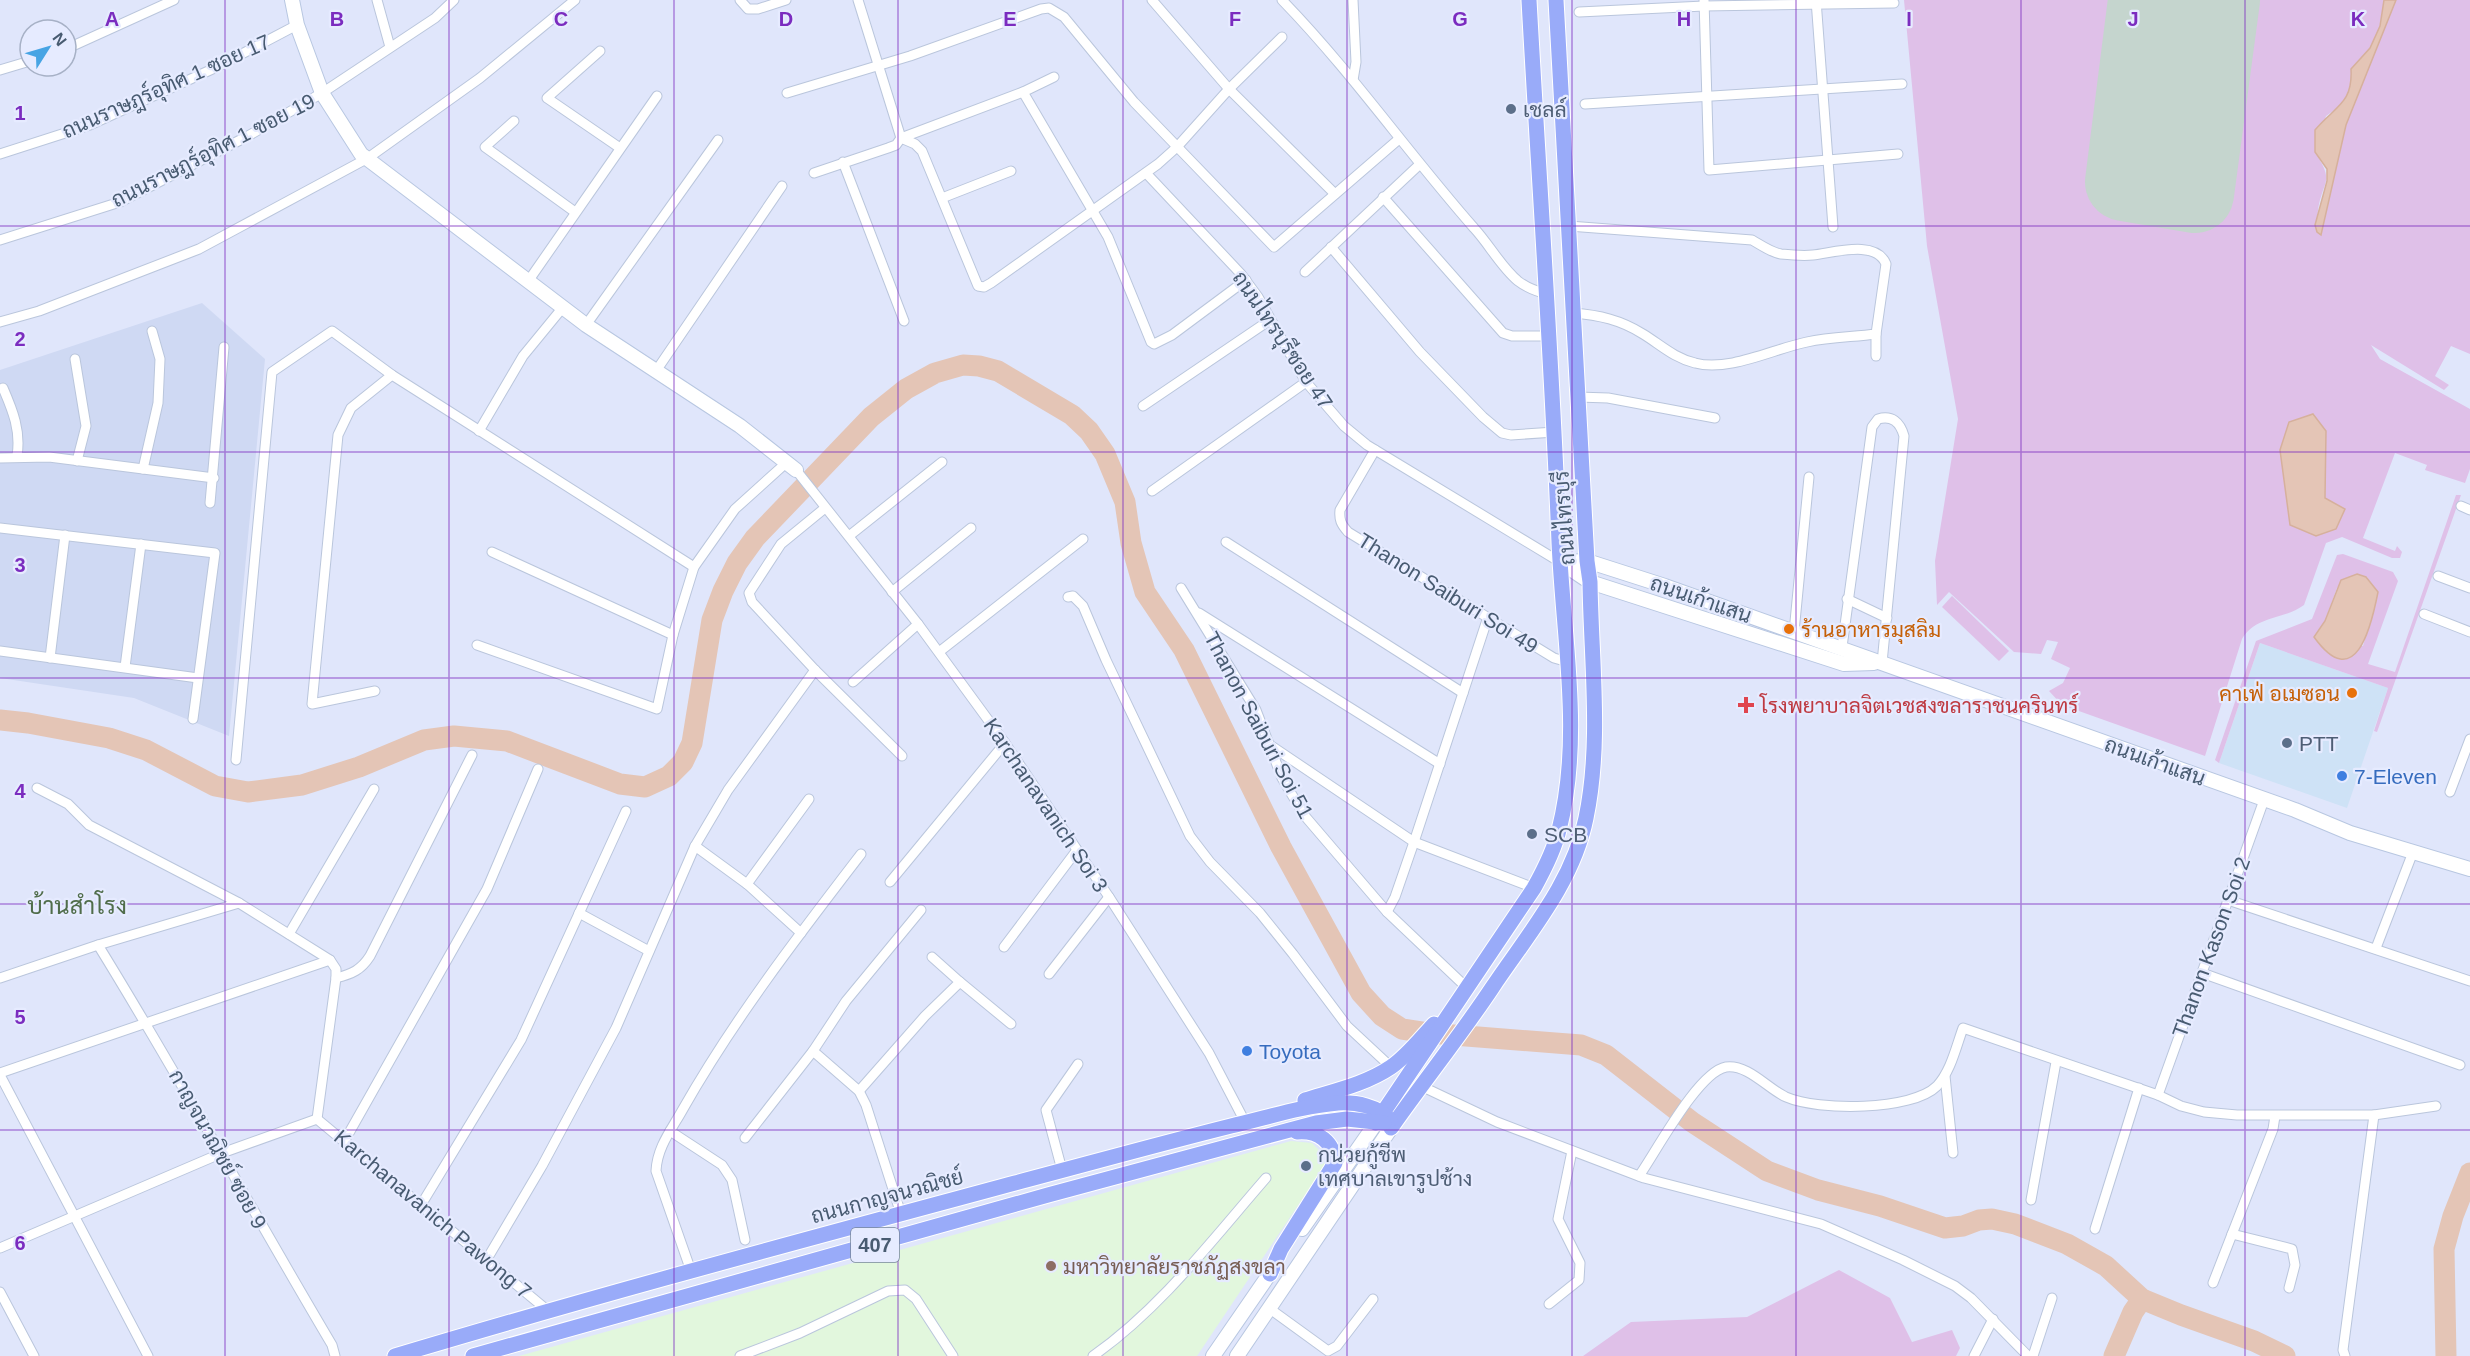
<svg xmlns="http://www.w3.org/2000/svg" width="2470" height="1356" font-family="Helvetica,Sarabun,sans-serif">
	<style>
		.residential { fill: #cfd9f3 }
		.commercial { fill: #cee2f6 }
		.education { fill: #e2f7dd }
		.green { fill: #dfc0e8; fill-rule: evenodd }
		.water { fill: #e4c5b6; stroke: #d6b09c; stroke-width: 1.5 }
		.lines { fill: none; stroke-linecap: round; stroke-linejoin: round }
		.river { stroke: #e4c5b6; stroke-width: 21 }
		.runway { stroke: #c5d5ce; stroke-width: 78 }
		.street-casing { stroke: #bac6dc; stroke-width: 11 }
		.secondary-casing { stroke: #b8c7e1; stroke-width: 16 }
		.primary-casing { stroke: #fff; stroke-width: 17 }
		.street { stroke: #fff; stroke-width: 9 }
		.secondary { stroke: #fff; stroke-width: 14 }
		.primary { stroke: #99abf9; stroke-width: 15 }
		.grid { fill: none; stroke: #7b2cbf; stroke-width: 1.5; stroke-opacity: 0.55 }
		.service-dot { fill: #5c6f8a; stroke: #e6ebff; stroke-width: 2 }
		.food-dot { fill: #e8710a; stroke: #e6ebff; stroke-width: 2 }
		.health-dot { fill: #e0444e; stroke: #e6ebff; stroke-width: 2 }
		.shop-dot { fill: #3f7fe0; stroke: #e6ebff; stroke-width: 2 }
		.education-dot { fill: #8d6e63; stroke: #e6ebff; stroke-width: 2 }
		.labels { text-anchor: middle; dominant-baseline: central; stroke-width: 4.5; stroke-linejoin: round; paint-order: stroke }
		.shield { fill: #e6ebff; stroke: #77869c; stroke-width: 1.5 }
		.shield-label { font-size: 20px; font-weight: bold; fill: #485b71 }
		.street-label { font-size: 21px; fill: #485b71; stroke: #e6ebff }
		.service-label { font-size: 21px; fill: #4e5e75; stroke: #e6ebff; text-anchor: start }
		.food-label { font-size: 21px; fill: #c56008; stroke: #e6ebff; text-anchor: start }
		.health-label { font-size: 21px; fill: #be3a42; stroke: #e6ebff; text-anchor: start }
		.shop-label { font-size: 21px; fill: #366cbe; stroke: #e6ebff; text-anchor: start }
		.education-label { font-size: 21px; fill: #785e54; stroke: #e6ebff; text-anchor: start }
		.quarter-label { font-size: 24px; fill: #506d4b; stroke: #e6ebff }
		.grid-label { font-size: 20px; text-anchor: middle; font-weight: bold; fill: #7b2cbf; stroke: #e6ebff; stroke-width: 4.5; stroke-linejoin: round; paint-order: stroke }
	</style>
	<rect width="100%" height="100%" fill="#e0e6fb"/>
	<path class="residential" d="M 202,303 L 265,359 L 229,736 L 134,698 L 0,678 L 0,370 Z"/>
	<path class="commercial" d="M 2260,643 L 2388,688 L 2347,808 L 2219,763 Z"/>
	<path class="education" d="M 1291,1141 L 1312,1143 L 1321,1152 L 1325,1165 L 1197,1356 L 519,1356 Z"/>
	<g class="green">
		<path d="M 1904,0 L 2136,0 L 2112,187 L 2202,203 L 2229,0 L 2384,0 L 2380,26 L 2370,48 L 2351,69 L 2352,87 L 2343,104 L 2326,116 L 2315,152 C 2335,183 2323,179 2318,210 C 2317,218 2320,227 2321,235 L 2346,125 L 2396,0 L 2470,0 L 2470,354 L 2451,346 L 2435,376 L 2449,385 L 2444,390 L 2371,345 L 2380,359 L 2470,409 L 2470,469 L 2465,483 L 2425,470 L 2427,465 L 2395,453 L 2363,538 L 2395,551 L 2397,546 L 2402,552 L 2400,558 L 2392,558 L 2342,537 L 2326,543 L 2304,605 C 2284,620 2256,615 2242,639 L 2205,756 L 2062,705 L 2049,691 L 2063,683 L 2070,668 L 2051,659 L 2058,642 L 2047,640 L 2041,654 L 2014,652 L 1949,592 L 1937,605 L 1935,561 L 1958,419 L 1927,246 ZM 2326,431 L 2325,498 L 2290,525 Z"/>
		<path d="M 2456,495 L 2461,495 L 2377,732 L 2374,731 L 2388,688 L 2260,643 L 2219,763 L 2215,760 L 2256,641 L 2312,619 L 2337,555 L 2343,554 L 2393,572 L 2398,581 L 2368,664 L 2395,672 ZM 2357,574 L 2367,577 L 2378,592 L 2363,646 L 2314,637 L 2325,621 L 2337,588 Z"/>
		<path d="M 1952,596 L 2009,651 L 1999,661 L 1942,607 Z"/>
		<path d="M 1839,1270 L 1890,1298 L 1912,1342 L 1952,1330 L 1960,1348 L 1956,1356 L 1583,1356 L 1631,1322 L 1747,1317 Z"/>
	</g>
	<g class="water">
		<path d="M 2384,0 L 2396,0 L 2346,125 L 2321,235 L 2317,232 L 2315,225 L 2327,181 L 2327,169 L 2315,152 L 2315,130 C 2335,106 2353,104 2351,69 L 2370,48 L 2380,26 Z"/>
		<path d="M 2313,414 L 2326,431 L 2325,498 L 2345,509 L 2336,529 L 2316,536 L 2290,525 L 2280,450 L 2289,422 Z"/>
		<path d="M 2357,574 L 2366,577 L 2378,592 C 2371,628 2355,694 2314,637 L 2325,621 L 2341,580 Z"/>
	</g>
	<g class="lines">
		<g class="river">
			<path d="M 0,720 L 28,723 L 109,738 L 146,750 L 215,786 L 248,792 L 302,785 L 359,767 L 424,740 L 454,736 L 507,741 L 620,784 L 645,787 L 669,776 L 683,762 L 692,743 L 712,620 L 723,591 L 737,563 L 755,538 L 871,417 L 906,389 L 935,373 L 963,365 L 979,366 L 998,371 L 1072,415 L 1089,431 L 1105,454 L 1125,502 L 1131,543 L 1145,592 L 1184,650 L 1281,847 L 1361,993 L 1382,1016 L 1402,1029 L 1428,1033 L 1581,1045 L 1606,1055 L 1692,1122 L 1767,1171 L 1818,1190 L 1880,1206 L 1945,1228 L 1963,1226 L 1979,1220 L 1992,1219 L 2015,1224 L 2067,1244 L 2106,1266 L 2142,1299 L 2181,1315 L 2254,1341 L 2285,1356"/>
			<path d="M 2114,1356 L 2133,1312 L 2142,1299"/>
			<path d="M 2446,1356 L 2444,1249 L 2453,1216 L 2470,1173"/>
		</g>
		<path class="runway" d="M 2147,0 L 2124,182 L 2195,194 L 2221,0"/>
		<g class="street-casing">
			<g id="street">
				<path d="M 377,0 L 390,47"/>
				<path d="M 740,0 L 748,9 L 758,9 L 786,0"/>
				<path d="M 1152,0 L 1229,89 L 1335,194"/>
				<path d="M 1282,0 C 1351,71 1408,153 1474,228 C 1489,244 1501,267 1518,281 C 1527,288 1535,291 1547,294"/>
				<path d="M 1704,0 L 1709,170 L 1898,154"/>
				<path d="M 1816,0 L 1833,227"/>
				<path d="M 1579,12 L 1704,6 L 1894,3"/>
				<path d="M 66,49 L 174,0"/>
				<path d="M 600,51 L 547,98 L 620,148"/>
				<path d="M 0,70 L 30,61"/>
				<path d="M 1054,77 L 1023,92 L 901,138 L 915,144 L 922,151 L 978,286 L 984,287 L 991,283 L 1158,164 L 1177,147 L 1229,89 L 1282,37"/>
				<path d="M 1353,80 L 1356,62 L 1353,0"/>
				<path d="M 1023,92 L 1108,237 L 1151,342 L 1154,344 L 1172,335 L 1246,280"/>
				<path d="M 787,93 L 910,56 L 1041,9 L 1049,8 L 1064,17 L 1134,102 L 1274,247 L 1399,139"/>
				<path d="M 1585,104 L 1902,84"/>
				<path d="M 514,121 L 485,147 L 575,212"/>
				<path d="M 0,154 L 90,125 L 217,67 L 297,25"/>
				<path d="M 843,162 L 904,321"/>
				<path d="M 814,173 L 888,148 L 896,145 L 901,138 L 858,0"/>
				<path d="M 1146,173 L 1241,274 L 1258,297 L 1306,382 L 1344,426 L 1367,445 L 1560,562"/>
				<path d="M 1383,197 L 1503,333 L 1512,336 L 1550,336"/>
				<path d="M 942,198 L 1011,171"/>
				<path d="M 1569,226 L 1752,240 C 1761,245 1770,252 1781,254 C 1791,255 1803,256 1813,255 C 1833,253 1876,239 1886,264 L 1876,334 C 1854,337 1830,337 1807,342 C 1773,349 1729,372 1695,363 C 1674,358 1661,345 1643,334 C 1621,320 1599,315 1573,313"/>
				<path d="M 0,240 L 120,202 L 248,136 L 322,93 L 435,18 L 454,0"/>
				<path d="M 1331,247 L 1420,352 L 1483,417 L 1502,433 L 1511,435 L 1555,432"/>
				<path d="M 1305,272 L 1419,165"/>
				<path d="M 529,280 L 657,96"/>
				<path d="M 0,322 L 39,311 L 199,249 L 368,158 L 480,78 L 575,0"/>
				<path d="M 586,325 L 718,140"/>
				<path d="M 1876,334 L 1876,356"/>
				<path d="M 75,359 L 86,426 L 77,461"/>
				<path d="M 656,371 L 782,186"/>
				<path d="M 3,388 C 13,411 21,431 17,456"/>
				<path d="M 1578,397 L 1608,398 L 1715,418"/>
				<path d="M 1143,406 L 1270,320"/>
				<path d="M 479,431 L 523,356 L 564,306"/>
				<path d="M 1375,450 L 1340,510 C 1339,520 1341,524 1348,532 L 1554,658 L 1568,662"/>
				<path d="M 0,458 L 49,457 L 214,478"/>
				<path d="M 143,469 L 158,403 L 160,359 L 152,331"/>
				<path d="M 796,470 L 918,624 L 1005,743 L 1109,897 L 1209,1053 L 1243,1118"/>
				<path d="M 1152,491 L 1306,382"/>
				<path d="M 210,503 L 224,347"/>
				<path d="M 2461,506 L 2470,510"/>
				<path d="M 825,508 L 781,544 L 749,593 L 752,602 L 815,670 L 902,756"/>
				<path d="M 0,528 L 215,553 L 193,719"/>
				<path d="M 849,536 L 942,462"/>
				<path d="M 1226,542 L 1463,693"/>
				<path d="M 492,552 L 673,635"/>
				<path d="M 2438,576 L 2470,588"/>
				<path d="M 1181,588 L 1256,710 L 1282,778 L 1304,815 L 1387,912 L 1466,987"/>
				<path d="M 892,592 L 971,528"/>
				<path d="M 1068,597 L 1073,596 L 1083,606 L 1106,660 L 1190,836 L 1210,862 L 1260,913 L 1293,954 L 1347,1026 L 1391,1067"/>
				<path d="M 1847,599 L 1887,618"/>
				<path d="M 1199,613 L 1440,764"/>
				<path d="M 2424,614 L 2470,632"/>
				<path d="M 1794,632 L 1809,477"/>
				<path d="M 477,645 L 657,709 L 673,635 L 694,567 L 735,509 L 786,463"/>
				<path d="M 1842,647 L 1872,427 L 1878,419 C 1892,415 1900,422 1904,436 L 1882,663"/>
				<path d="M 0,651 L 198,678"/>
				<path d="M 939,652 L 1083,539"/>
				<path d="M 50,658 L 65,535"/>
				<path d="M 125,667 L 141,544"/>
				<path d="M 853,682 L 918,624"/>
				<path d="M 375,691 L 312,704 L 338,435 L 351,408 L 392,375"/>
				<path d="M 1270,745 L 1414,842 L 1534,888"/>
				<path d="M 236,760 L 272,372 L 332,331 L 392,375 L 694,567"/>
				<path d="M 37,788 L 68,804 L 89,825 L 239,903 L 330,960 L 336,969 L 336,978 L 317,1119"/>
				<path d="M 2450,792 L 2470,739"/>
				<path d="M 695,846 L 747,884 L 801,933"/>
				<path d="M 890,882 L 1005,743"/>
				<path d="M 747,884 L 809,799"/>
				<path d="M 2228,900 L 2470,981"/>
				<path d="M 1387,912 L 1395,897 L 1414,842 L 1488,617"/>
				<path d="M 579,913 L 649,951"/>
				<path d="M 289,934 L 374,789"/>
				<path d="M 98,945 C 179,1076 253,1212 332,1345 L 335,1356"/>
				<path d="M 1004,947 L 1077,850"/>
				<path d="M 2376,948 L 2413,852"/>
				<path d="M 932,957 L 960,982"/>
				<path d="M 2202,973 L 2460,1065"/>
				<path d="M 1049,974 L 1109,897"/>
				<path d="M 0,978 L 98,945 L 239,903"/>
				<path d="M 336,978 C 352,974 361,970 370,956 L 472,755"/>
				<path d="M 813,1051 L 859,1091 L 866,1105 L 901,1214"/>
				<path d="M 0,1073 L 330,960"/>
				<path d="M 0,1075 L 148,1356"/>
				<path d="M 1945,1076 L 1953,1153"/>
				<path d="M 1421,1086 L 1497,1122 L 1644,1178 L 1821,1224 L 1903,1260 L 1955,1286 L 1971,1298 L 2028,1356"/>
				<path d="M 859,1091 L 925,1016 L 960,982 L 1011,1024"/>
				<path d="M 2158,1095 L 2264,800"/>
				<path d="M 317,1119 L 547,1310"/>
				<path d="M 670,1131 L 722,1165 L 732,1180 L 745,1240"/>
				<path d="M 745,1138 L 813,1051 L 846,1001 L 921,910"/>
				<path d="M 345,1140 L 487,889 L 538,769"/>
				<path d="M 1062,1170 L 1046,1110 L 1078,1064"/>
				<path d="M 1639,1176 C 1656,1152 1698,1072 1726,1067 C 1748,1064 1768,1089 1786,1097 C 1818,1111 1912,1111 1937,1086 C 1951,1071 1956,1047 1963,1028 L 2158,1095 L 2181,1106 L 2204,1112 L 2237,1115 L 2374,1115 L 2436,1106"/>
				<path d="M 2031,1200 L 2056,1062"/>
				<path d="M 421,1205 L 521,1040 L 626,811"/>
				<path d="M 2095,1229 L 2139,1088"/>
				<path d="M 2232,1234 L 2292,1249 L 2295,1265 L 2289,1288"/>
				<path d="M 0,1248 L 222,1153 L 317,1119"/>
				<path d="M 487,1259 L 542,1166 L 616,1028 L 695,846 L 728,790 L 815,670"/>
				<path d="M 691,1271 L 656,1171 C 657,1147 672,1129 683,1109 C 734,1019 798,936 861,854"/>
				<path d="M 2213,1283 L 2273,1129 L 2275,1116"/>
				<path d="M 0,1292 L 34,1356"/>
				<path d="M 1549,1304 L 1579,1280 L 1580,1263 L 1558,1219 L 1572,1151"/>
				<path d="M 1270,1309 L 1328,1351 L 1337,1346 L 1373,1299"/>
				<path d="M 740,1356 L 800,1333 L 888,1291 L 905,1290 L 916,1299 L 953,1356"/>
				<path d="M 1093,1356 C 1161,1308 1212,1240 1266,1178"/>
				<path d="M 1974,1356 L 1993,1319"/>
				<path d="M 2033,1356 L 2052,1298"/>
				<path d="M 2345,1356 L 2343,1350 L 2374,1115"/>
			</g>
		</g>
		<g class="secondary-casing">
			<g id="secondary">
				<path d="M 292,0 L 297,25 L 322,93 L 361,154 L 586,325 L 740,426 L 796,470"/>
				<path d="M 1560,562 L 1587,561 L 1665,586 L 2295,810 L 2350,833 L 2470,869"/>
				<path d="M 1560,562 L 1590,582 L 1844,664 L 1874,663"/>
				<path d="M 1302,1229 L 1376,1123"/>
				<path d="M 1213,1356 L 1275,1266"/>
				<path d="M 1237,1356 L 1391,1128"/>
			</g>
		</g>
		<g class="primary-casing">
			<g id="primary">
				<path d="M 1305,1100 C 1334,1091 1366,1084 1391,1067 C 1408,1055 1420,1039 1434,1024"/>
				<path d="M 1376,1123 L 1534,888 C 1544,870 1554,851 1559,830 C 1583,736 1563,637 1559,542 C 1552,361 1539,181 1529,0"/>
				<path d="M 1391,1128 C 1424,1081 1460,1036 1492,988 C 1528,934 1573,883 1586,818 C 1602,741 1591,660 1590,582 L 1587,561 L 1556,0"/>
				<path d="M 1270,1274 L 1281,1249 L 1335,1163 C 1334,1142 1318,1130 1297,1132"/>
				<path d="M 395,1356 C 601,1294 808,1239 1015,1183 C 1087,1164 1159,1144 1231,1126 C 1266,1118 1302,1106 1338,1103 C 1356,1102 1378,1106 1390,1120"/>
				<path d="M 473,1356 L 1048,1195 L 1316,1123 L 1347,1119 L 1384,1123"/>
			</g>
		</g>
		<use href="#street" class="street"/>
		<use href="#secondary" class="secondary"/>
		<use href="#primary" class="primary"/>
	</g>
	<path class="grid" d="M 225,0 L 225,1356M 449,0 L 449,1356M 674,0 L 674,1356M 898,0 L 898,1356M 1123,0 L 1123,1356M 1347,0 L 1347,1356M 1572,0 L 1572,1356M 1796,0 L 1796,1356M 2021,0 L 2021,1356M 2245,0 L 2245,1356M 0,226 L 2470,226M 0,452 L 2470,452M 0,678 L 2470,678M 0,904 L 2470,904M 0,1130 L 2470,1130"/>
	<g class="service-dot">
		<circle cx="1511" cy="109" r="6"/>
		<circle cx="2287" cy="743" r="6"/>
		<circle cx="1532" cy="834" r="6"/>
		<circle cx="1306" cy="1166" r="6"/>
	</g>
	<g class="food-dot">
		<circle cx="1789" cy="629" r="6"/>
		<circle cx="2352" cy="693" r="6"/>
	</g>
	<path class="health-dot" d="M1743 696h6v6h6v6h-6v6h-6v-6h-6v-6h6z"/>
	<g class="shop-dot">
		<circle cx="2342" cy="776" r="6"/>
		<circle cx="1247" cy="1051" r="6"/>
	</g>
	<circle class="education-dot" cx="1051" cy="1266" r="6"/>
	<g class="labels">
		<rect class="shield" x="851" y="1228" width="48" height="34" rx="4.5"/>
		<g class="shield-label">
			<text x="875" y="1245">407</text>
		</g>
		<g class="street-label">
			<text transform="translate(166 86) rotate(-24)">ถนนราษฎร์อุทิศ 1 ซอย 17</text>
			<text transform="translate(213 150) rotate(-27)">ถนนราษฎร์อุทิศ 1 ซอย 19</text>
			<text transform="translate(1283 340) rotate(56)">ถนนไทรบุรีซอย 47</text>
			<text transform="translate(1564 518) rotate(-94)">ถนนไทรบุรี</text>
			<text transform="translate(1448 593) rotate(32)">Thanon Saiburi Soi 49</text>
			<text transform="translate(1701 599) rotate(19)">ถนนเก้าแสน</text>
			<text transform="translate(1259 725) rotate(62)">Thanon Saiburi Soi 51</text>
			<text transform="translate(2155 761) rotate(20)">ถนนเก้าแสน</text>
			<text transform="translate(1046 805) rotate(56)">Karchanavanich Soi 3</text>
			<text transform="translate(2211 947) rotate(-70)">Thanon Kason Soi 2</text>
			<text transform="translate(218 1149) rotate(61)">กาญจนวณิชย์ ซอย 9</text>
			<text transform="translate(887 1196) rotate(-15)">ถนนกาญจนวณิชย์</text>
			<text transform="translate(433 1214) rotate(40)">Karchanavanich Pawong 7</text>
		</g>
		<g class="service-label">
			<text x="1523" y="109">เชลล์</text>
			<text x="2299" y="743">PTT</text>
			<text x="1544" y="834">SCB</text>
			<text x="1318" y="1154">กน่วยกู้ชีพ<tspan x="1318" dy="24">เทศบาลเขารูปช้าง</tspan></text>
		</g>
		<g class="food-label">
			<text x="1801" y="629">ร้านอาหารมุสลิม</text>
			<text x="2340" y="693" text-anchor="end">คาเฟ่ อเมซอน</text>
		</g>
		<g class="health-label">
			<text x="1760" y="705">โรงพยาบาลจิตเวชสงขลาราชนครินทร์</text>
		</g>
		<g class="shop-label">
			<text x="2354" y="776">7-Eleven</text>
			<text x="1259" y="1051">Toyota</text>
		</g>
		<g class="education-label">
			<text x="1063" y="1266">มหาวิทยาลัยราชภัฏสงขลา</text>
		</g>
		<g class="quarter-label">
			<text x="77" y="905">บ้านสำโรง</text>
		</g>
	</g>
	<g class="grid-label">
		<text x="112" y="26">A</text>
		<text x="337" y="26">B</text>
		<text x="561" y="26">C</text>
		<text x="786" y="26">D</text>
		<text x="1010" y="26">E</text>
		<text x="1235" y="26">F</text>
		<text x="1460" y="26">G</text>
		<text x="1684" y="26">H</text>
		<text x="1909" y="26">I</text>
		<text x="2133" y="26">J</text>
		<text x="2358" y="26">K</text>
		<text x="20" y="120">1</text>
		<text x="20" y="346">2</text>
		<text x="20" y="572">3</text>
		<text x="20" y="798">4</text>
		<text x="20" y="1024">5</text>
		<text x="20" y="1250">6</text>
	</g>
	<g transform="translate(48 48) rotate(53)"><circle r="28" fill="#e6ebff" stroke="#a7b1c6" stroke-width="1.5"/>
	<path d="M0-4.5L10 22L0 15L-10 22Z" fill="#47a4e4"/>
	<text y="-9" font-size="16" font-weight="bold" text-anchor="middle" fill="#485b71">N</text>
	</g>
</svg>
